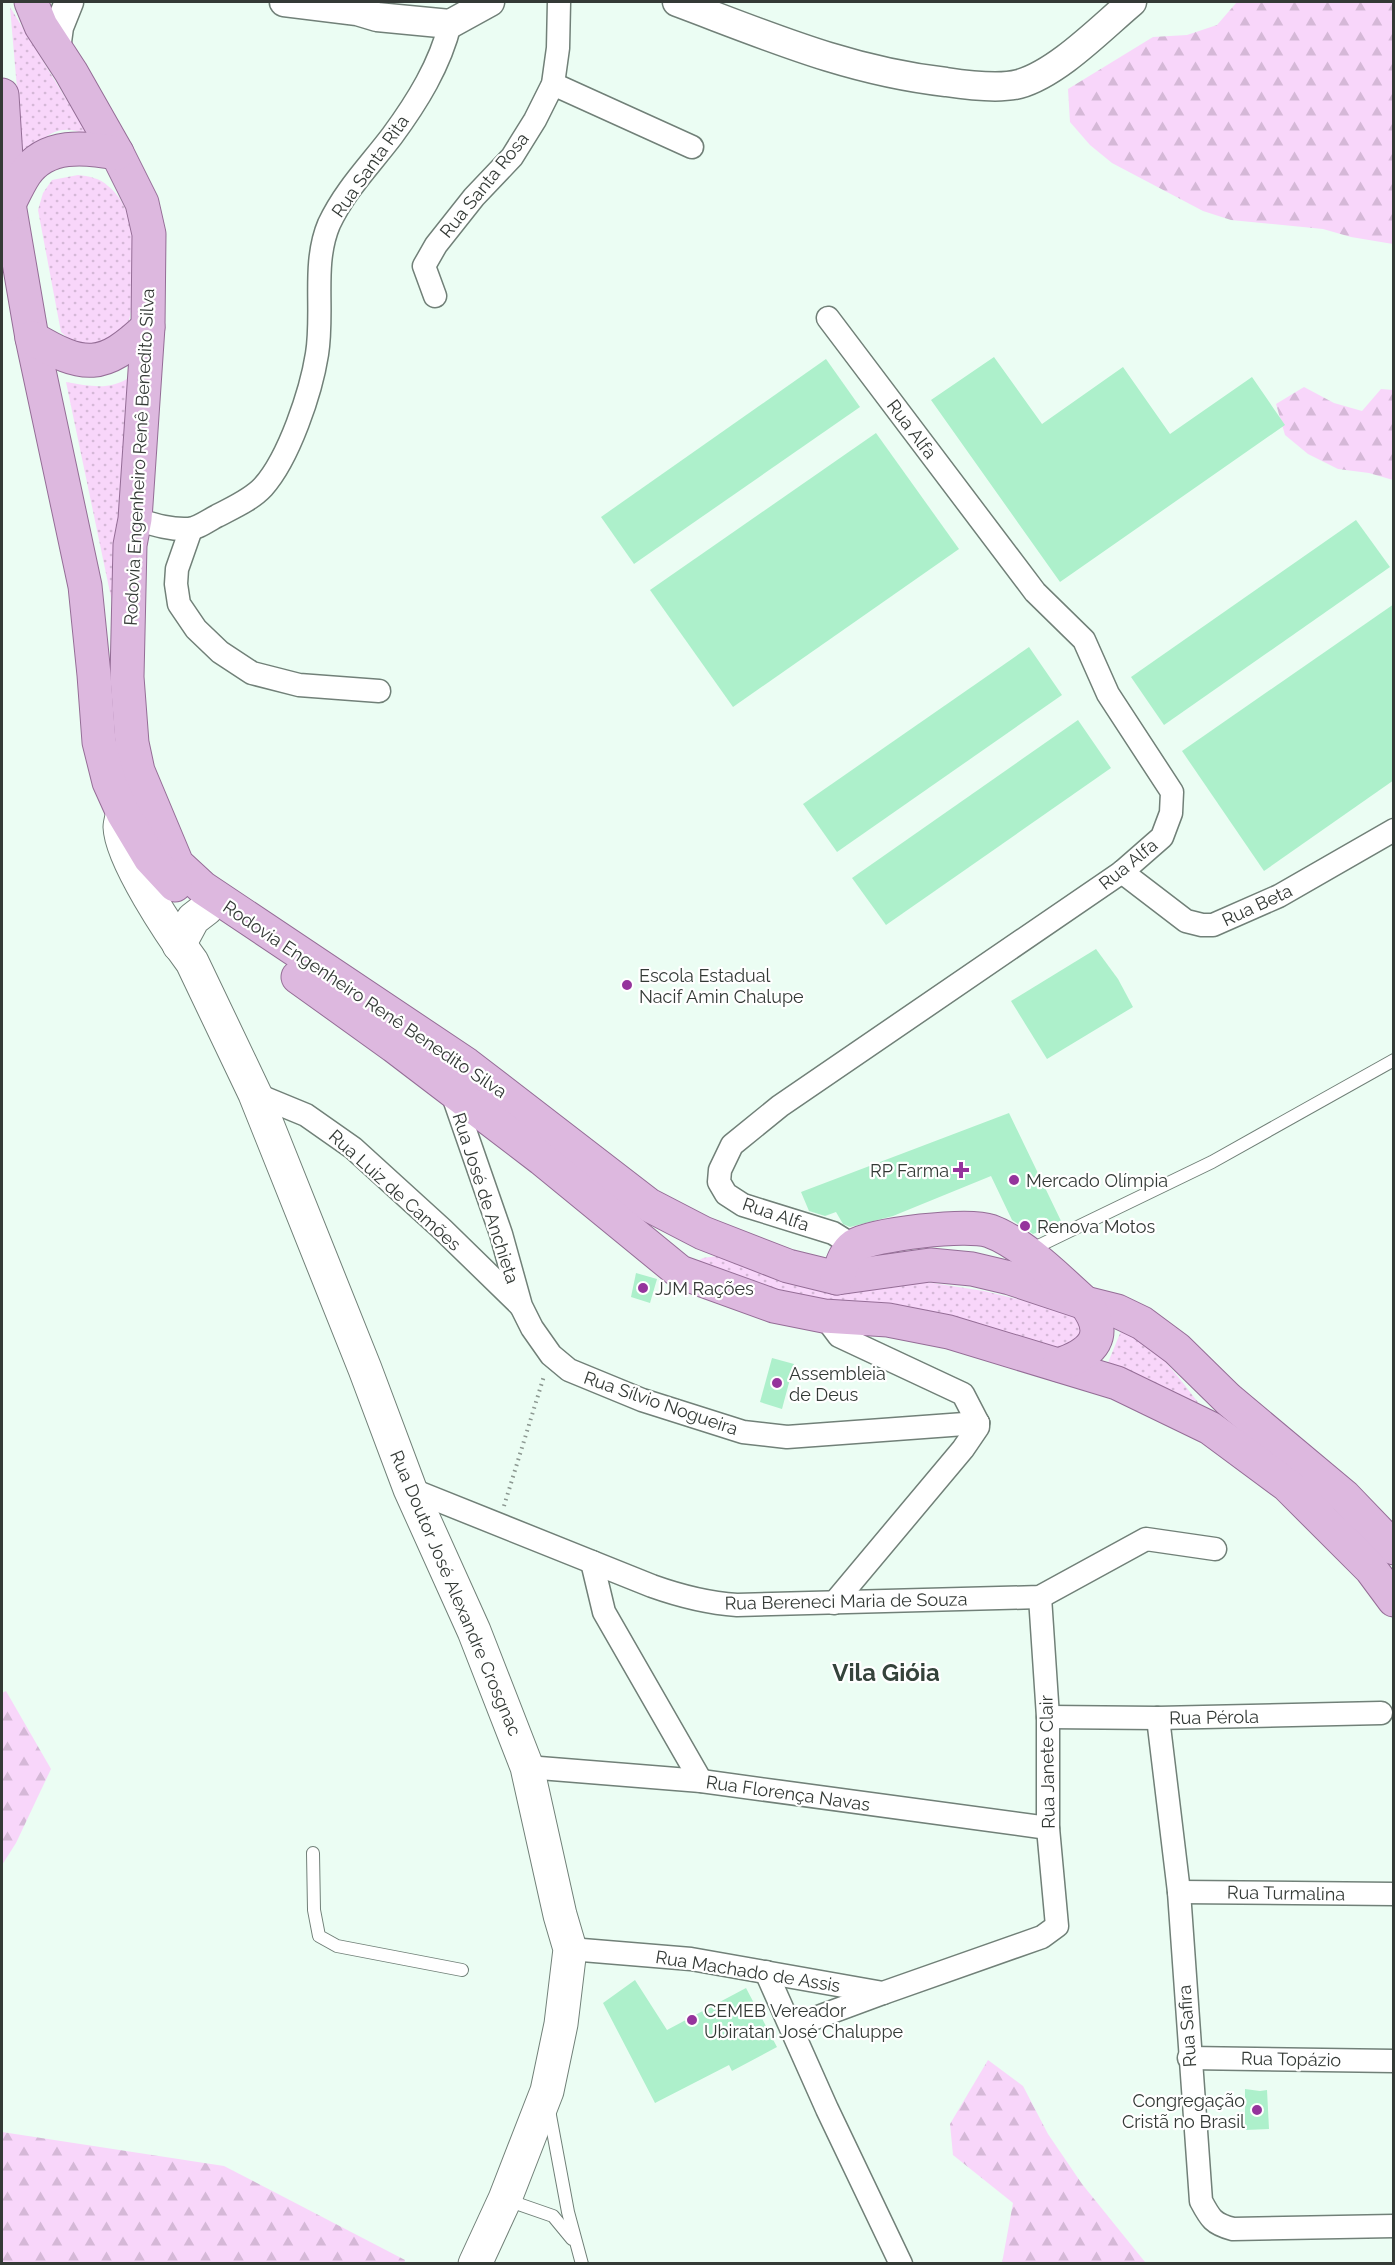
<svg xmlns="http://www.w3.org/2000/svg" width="1395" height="2265" font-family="Raleway,sans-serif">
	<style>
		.grass { fill: url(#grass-dots) }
		.forest { fill: url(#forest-firs) }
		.building { fill: #adf0cb }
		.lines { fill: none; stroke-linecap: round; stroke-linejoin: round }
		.service-casing { stroke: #718078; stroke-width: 14 }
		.minor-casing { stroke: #718078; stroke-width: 25 }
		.tertiary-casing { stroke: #718078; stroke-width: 31 }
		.secondary-casing { stroke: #718078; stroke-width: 35 }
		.primary-casing { stroke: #946d96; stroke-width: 35 }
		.path { stroke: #8b9790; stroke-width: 4; stroke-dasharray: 1.5 4.5; stroke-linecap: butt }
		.service { stroke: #fff; stroke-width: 12 }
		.minor { stroke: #fff; stroke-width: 22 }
		.tertiary { stroke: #fff; stroke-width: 28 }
		.secondary { stroke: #fff; stroke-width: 33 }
		.primary { stroke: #ddb8df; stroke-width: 33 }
		.poi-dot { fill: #95349c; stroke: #fff; stroke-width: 2 }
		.labels { text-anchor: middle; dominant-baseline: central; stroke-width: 4.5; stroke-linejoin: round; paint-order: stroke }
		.street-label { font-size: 18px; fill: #343a36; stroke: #fff }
		.poi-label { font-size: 18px; fill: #343a36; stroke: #fff; text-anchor: start }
		.district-label { font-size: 24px; font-weight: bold; fill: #35433b; stroke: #fff }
	</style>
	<defs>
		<pattern id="grass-dots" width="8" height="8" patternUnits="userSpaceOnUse" patternTransform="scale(1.5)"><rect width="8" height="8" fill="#f8d6fa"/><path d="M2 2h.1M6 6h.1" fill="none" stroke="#d5b8d7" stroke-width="1.8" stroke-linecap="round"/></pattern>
		<pattern id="forest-firs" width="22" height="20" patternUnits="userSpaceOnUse" patternTransform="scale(1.5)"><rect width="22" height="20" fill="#f8d6fa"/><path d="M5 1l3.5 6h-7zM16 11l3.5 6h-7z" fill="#d5b8d7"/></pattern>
	</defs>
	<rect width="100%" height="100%" fill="#ebfdf3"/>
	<g class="grass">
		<path d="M 10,7 L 88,135 C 56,121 45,137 23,158 Z"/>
		<path d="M 78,175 C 88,176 100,178 108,186 C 138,210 137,260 133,294 C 131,305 131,321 125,330 C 115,345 94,345 79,348 L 61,332 L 38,210 L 43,193 L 52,180 Z"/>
		<path d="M 130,377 L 117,626 L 66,382 C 90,386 109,391 130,377 Z"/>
		<path d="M 717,1256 L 813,1288 L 901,1281 L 933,1283 L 984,1291 L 1041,1305 L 1081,1319 L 1084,1335 L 1063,1349 L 1047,1344 L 879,1309 L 767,1298 L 696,1262 L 703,1258 Z"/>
		<path d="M 1121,1331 C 1155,1339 1183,1385 1206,1412 L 1107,1365 Z"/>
	</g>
	<g class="forest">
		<path d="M 1237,2 L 1393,2 L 1393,244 L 1351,237 L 1323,229 L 1231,220 L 1203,211 L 1112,163 L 1090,145 L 1070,122 L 1068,89 L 1153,37 L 1187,35 L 1217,25 Z"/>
		<path d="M 1304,387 L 1334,403 L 1362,411 L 1381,389 L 1393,390 L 1393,480 L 1369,473 L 1338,469 L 1308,454 L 1285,435 L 1276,404 Z"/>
		<path d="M 6,1691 L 51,1769 L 16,1843 L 2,1865 L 2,1693 Z"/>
		<path d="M 988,2060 L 1023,2086 L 1048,2134 L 1082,2184 L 1145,2262 L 1143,2263 L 1002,2263 L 1013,2203 L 953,2155 L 950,2124 Z"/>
		<path d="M 2,2132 L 224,2166 L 405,2260 L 404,2264 L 2,2263 Z"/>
	</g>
	<g class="building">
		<path d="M 994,357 L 1042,424 L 1123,367 L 1170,434 L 1252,377 L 1285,425 L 1060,582 L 931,400 Z"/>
		<path d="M 826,359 L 860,407 L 634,564 L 601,517 Z"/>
		<path d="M 876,433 L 959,549 L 733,707 L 650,590 Z"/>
		<path d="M 1356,520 L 1390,567 L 1164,725 L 1131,677 Z"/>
		<path d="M 1394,604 L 1394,780 L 1264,871 L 1182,751 Z"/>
		<path d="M 1029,647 L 1062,695 L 837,852 L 803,804 Z"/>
		<path d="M 1078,720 L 1111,768 L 886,925 L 852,878 Z"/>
		<path d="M 1096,949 L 1118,979 L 1133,1007 L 1047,1059 L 1011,1001 Z"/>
		<path d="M 1009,1113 L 1062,1223 L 1033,1234 L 1012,1220 L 991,1176 L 893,1216 L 850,1227 L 843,1224 L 836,1212 L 825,1216 L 809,1211 L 801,1192 Z"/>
		<path d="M 636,1273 L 657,1279 L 650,1303 L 631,1297 Z"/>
		<path d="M 772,1358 L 794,1364 L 782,1409 L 760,1402 Z"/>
		<path d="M 635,1980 L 667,2030 L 746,1988 L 777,2047 L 732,2071 L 729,2065 L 655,2103 L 603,2003 Z"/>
		<path d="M 1245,2089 L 1260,2091 L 1267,2090 L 1269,2129 L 1245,2130 Z"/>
	</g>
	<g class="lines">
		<g class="service-casing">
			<g id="service">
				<path d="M 1028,1251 L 1212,1162 L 1394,1060"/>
				<path d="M 313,1853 L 314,1910 L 319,1936 L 337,1946 L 462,1970"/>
				<path d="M 549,2110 L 568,2212 L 582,2264"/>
				<path d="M 507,2200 L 553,2216 L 572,2239"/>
			</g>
		</g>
		<g class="minor-casing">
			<g id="minor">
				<path d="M 553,84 L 692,147"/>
				<path d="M 435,296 L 424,266 L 436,245 L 474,197 L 512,157 L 535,120 L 553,84 L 558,48 L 559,2"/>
				<path d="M 828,318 L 1035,592 L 1084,640 L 1108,694 L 1172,792 L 1171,813 L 1162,837 L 1122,872 L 780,1106 L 732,1145 L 720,1170 L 719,1182 L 726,1194 L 743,1205 L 833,1233 L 854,1246"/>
				<path d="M 135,519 C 152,524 170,530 188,529 C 197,529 209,520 217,516 C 232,508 251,500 263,487 C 289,458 311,392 317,354 C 324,311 312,264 329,224 C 345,190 370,165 392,136 C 417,102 440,65 450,24"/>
				<path d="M 191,529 L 177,569 L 176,584 L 179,604 L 196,629 L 220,652 L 252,673 L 299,685 L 379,691"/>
				<path d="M 1122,872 L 1186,921 L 1202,925 L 1213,925 L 1279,896 L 1394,830"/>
				<path d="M 451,1090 L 501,1234 L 521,1306 L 532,1328 L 551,1355 L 569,1370 L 642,1400 L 743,1432 L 787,1437 L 978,1423"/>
				<path d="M 255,1094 L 306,1115 L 353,1148 L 442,1229 L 520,1305"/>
				<path d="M 824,1316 L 839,1336 L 963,1394 L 978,1423"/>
				<path d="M 410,1489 L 652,1586 C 680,1596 707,1603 737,1605 L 1040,1597 L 1146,1539 L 1215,1549"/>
				<path d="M 592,1562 L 604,1612 L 701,1781"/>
				<path d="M 834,1603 L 963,1449 L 978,1427 L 978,1423"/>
				<path d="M 1048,1717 L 1158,1718 L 1381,1713"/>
				<path d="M 1158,1718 L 1179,1892 L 1201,2201 C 1210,2218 1213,2224 1233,2229 L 1394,2226"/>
				<path d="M 527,1767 L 701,1781 L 1048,1828"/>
				<path d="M 1179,1892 L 1394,1894"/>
				<path d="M 570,1949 L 691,1959 L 883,1993 L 1042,1937 L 1057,1926 L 1048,1828 L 1048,1717 L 1040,1597"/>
				<path d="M 766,1972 L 827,2109 L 901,2264"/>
				<path d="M 791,2027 L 883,1993"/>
				<path d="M 1189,2058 L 1394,2061"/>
			</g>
		</g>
		<g class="tertiary-casing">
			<g id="tertiary">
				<path d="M 284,2 L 357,11 L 377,17 L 450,24 L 490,2"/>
				<path d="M 677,2 C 768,36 848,71 946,82 C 966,85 1000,89 1019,84 C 1058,73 1101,28 1132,2"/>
				<path d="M 56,49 L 59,27 L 69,2"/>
			</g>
		</g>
		<g class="secondary-casing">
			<g id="secondary">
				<path d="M 123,813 C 122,817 120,823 120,827 C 121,859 172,935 192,962 L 255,1094 L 365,1369 L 410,1489 L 474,1631 L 527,1767 L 560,1915 L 570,1949 L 561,2024 L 547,2091 L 505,2199 L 475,2264"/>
				<path d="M 179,945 L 193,919 L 206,909"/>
			</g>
		</g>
		<g class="primary-casing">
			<g id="primary">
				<path d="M 31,2 L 41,26 L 71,72 L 117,153 L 142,203 L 149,234 L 148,327 L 135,519 L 130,545 L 127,677 L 132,743 L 138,771 L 177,864 L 203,888 L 466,1064 L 649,1205 L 703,1233 L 788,1266 L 837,1278 L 930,1265 L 972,1269 L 1010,1278 L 1085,1303 L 1117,1311 L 1142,1323 L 1177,1349 L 1228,1399 L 1345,1497 L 1394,1548"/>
				<path d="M 2,95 L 9,204 L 32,338 L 85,586 L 94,675 L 99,742 L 109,782 L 123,813 L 150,858 L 175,885"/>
				<path d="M 9,204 C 14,194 19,183 25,174 C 46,143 85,147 117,153"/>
				<path d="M 32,338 C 84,369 103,370 148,327"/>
				<path d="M 298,977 L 394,1046 L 542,1159 L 680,1272 L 774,1306 L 824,1316 L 888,1320 L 949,1332 L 1117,1383 L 1210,1428 L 1287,1485 L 1371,1569 L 1394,1600"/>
				<path d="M 837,1278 C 841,1268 844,1253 854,1246 C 874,1234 968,1223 990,1231 C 1023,1243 1058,1279 1085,1303 C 1110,1336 1093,1353 1059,1365"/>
			</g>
		</g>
		<path class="path" d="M 504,1506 L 544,1376"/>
		<use href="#service" class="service"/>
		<use href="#minor" class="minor"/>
		<use href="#tertiary" class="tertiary"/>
		<use href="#secondary" class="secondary"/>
		<use href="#primary" class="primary"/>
	</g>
	<g class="poi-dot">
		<circle cx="627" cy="985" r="6"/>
		<path d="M958 1161h6v6h6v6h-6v6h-6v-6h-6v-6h6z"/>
		<circle cx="1014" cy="1180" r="6"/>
		<circle cx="1025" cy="1226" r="6"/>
		<circle cx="643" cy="1288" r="6"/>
		<circle cx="777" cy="1383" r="6"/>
		<circle cx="692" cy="2020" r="6"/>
		<circle cx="1257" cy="2110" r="6"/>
	</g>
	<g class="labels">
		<g class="street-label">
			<text transform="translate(370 166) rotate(-55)">Rua Santa Rita</text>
			<text transform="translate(484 185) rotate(-51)">Rua Santa Rosa</text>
			<text transform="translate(912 429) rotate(53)">Rua Alfa</text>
			<text transform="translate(139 457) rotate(-87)">Rodovia Engenheiro Renê Benedito Silva</text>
			<text transform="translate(1128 864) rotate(-39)">Rua Alfa</text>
			<text transform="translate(1257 905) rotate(-25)">Rua Beta</text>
			<text transform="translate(365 999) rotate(34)">Rodovia Engenheiro Renê Benedito Silva</text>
			<text transform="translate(395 1190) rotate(42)">Rua Luiz de Camões</text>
			<text transform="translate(486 1198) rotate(72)">Rua José de Anchieta</text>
			<text transform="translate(776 1214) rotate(19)">Rua Alfa</text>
			<text transform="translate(661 1403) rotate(19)">Rua Sílvio Nogueira</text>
			<text transform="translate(456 1593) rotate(67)">Rua Doutor José Alexandre Crosgnac</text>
			<text transform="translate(846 1601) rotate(-1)">Rua Bereneci Maria de Souza</text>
			<text transform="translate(1214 1717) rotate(-1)">Rua Pérola</text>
			<text transform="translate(1047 1762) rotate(-91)">Rua Janete Clair</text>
			<text transform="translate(788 1793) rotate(8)">Rua Florença Navas</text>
			<text transform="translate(1286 1893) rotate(1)">Rua Turmalina</text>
			<text transform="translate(748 1971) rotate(9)">Rua Machado de Assis</text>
			<text transform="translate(1187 2026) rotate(-94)">Rua Safira</text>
			<text transform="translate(1291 2059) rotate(1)">Rua Topázio</text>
		</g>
		<g class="poi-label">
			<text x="639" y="975">Escola Estadual<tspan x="639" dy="21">Nacif Amin Chalupe</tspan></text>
			<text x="949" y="1170" text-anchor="end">RP Farma</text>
			<text x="1026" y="1180">Mercado Olímpia</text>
			<text x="1037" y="1226">Renova Motos</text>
			<text x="655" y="1288">JJM Rações</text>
			<text x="789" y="1373">Assembleia<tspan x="789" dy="21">de Deus</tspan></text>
			<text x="704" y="2010">CEMEB Vereador<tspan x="704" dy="21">Ubiratan José Chaluppe</tspan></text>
			<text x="1245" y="2100" text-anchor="end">Congregação<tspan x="1245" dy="21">Cristã no Brasil</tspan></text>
		</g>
		<g class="district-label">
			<text x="886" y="1672">Vila Gióia</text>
		</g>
	</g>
	<rect width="1395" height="2265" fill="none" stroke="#343a36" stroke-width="6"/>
</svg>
